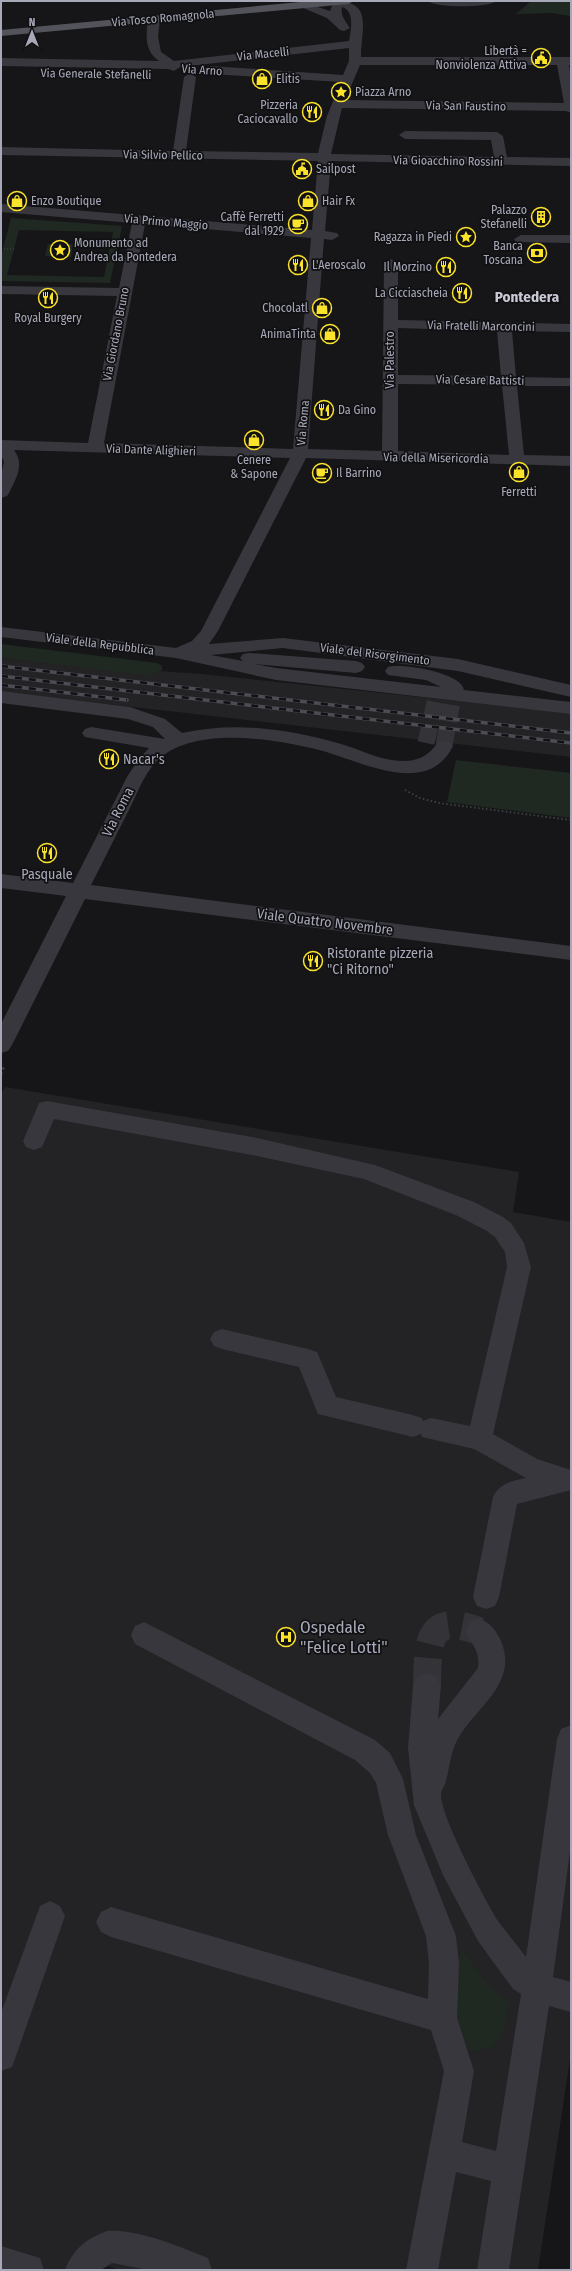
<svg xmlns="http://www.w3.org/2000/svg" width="572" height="2271" font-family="'Fira Sans Condensed',sans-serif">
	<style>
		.built { fill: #232225 }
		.green { fill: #202822; fill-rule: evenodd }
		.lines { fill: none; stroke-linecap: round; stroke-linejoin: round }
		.minor-tunnel-far1 { stroke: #333338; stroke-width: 17; stroke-dasharray: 17 8; stroke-linecap: butt }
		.minor-tunnel { stroke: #333338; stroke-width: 28; stroke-dasharray: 28 14; stroke-linecap: butt }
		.path-far2 { stroke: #3d3d44; stroke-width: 1.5; stroke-dasharray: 1 2; stroke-linecap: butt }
		.path-far1 { stroke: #3d3d44; stroke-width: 2; stroke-dasharray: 1.5 2.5; stroke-linecap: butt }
		.path { stroke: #3d3d44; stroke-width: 2.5; stroke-dasharray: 2 3; stroke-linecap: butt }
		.minor { fill: #37373d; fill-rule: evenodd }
		.major { fill: #53535c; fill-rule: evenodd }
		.rail-casing { stroke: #4c4c54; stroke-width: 3.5 }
		.rail { stroke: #111113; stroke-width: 2.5; stroke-dasharray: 7; stroke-linecap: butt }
		.labels { text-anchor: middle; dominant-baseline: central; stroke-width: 3.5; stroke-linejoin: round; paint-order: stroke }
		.far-street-label { font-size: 12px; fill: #a7a9b9; stroke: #111113 }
		.far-poi-label { font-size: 12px; fill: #a7a9b9; stroke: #111113; text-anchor: end }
		.poi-label { font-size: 14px; fill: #a7a9b9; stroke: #111113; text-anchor: start }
		.street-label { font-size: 14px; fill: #a7a9b9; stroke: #111113 }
		.far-district-label { font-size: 15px; font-weight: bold; fill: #c8c9d5; stroke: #111113 }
		.near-poi-label { font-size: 17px; fill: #a7a9b9; stroke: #111113; text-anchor: start }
	</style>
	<rect width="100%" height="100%" fill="#161618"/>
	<g class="built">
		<path d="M 1,658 L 151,675 L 159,671 L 202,674 L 571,713 L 571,757 L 1,692 Z"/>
		<path d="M 5,1087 L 519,1172 L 513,1212 L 571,1222 L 571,2053 L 538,2270 L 119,2270 L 102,2264 L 100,2270 L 1,2270 L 1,1094 Z"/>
	</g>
	<g class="green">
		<path d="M 531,1 L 571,1 L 571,16 L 552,13 L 516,14 Z"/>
		<path d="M 11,218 L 122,226 L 110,283 L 1,281 L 1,257 ZM 19,230 L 113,232 L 104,277 L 7,275 Z"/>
		<path d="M 48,244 L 73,244 L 71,257 L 45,256 Z"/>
		<path d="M 1,644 L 157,663 L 162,666 L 162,670 L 151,676 L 1,658 Z"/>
		<path d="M 456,760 L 571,773 L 571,818 L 447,802 Z"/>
		<path d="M 462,1950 L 489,1986 L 508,2002 C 504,2030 506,2051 471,2051 L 455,2033 L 459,1957 Z"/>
	</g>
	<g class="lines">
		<g class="minor-tunnel-far1">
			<path d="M 426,743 L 438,689"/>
			<path d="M 444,746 L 454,691"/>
		</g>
		<path class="minor-tunnel" d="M 427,1686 C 428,1644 426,1611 479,1631"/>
		<path class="path-far2" d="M 1,249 L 14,249"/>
		<path class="path-far1" d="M 405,790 L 420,798 L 439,803 L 571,820"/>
		<path class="path" d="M 1,1074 L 4,1067"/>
		<g class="minor">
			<path d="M 334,1 C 374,1 361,28 361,57 L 571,57 L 571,65 L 569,65 L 571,77 L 571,113 L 566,111 L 342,108 L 331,154 L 494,157 L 491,140 L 405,139 L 399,135 L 405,131 L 497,132 L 503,136 L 507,157 L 571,158 L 571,166 L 331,161 L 325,231 L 337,233 L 339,236 L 332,240 L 324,239 L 308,449 L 382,451 L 384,263 L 391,259 L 398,263 L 398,320 L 571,324 L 571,332 L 512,331 L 516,377 L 571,378 L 571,386 L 517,386 L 524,455 L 571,456 L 571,466 L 306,458 L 218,631 L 209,644 L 283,638 L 458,659 L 571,685 L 571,697 L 458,671 L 283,648 L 211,655 L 243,661 L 240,658 L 243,654 L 249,653 L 356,661 L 362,663 L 365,667 L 362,671 L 356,673 L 254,664 L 276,668 L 441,687 L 426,680 L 388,675 L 385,671 L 388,667 C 403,663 462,673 464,690 L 571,702 L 571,714 L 276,680 L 176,658 L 1,637 L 1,627 L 176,648 L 192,641 L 201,631 L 290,458 L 14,450 C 25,465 16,478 9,493 L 7,496 L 1,498 L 1,476 L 4,462 L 1,455 L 1,440 L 88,443 L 117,296 L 1,294 L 1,286 L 119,288 L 132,223 L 1,212 L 1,204 L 312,230 L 318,161 L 1,155 L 1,147 L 173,151 L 184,77 L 190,73 L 196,77 L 186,151 L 318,153 L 327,116 L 341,82 L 210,74 L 204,70 L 210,66 L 343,75 L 349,61 L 349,48 L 180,67 L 174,71 L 168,69 L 1,66 L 1,58 L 159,61 C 144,50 146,36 148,19 L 154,16 L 160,19 L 158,37 L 161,52 L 174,61 L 349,41 C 351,30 355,11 342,7 C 340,15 345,21 350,28 L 344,31 L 340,30 L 327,18 L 296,5 L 302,2 L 330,11 ZM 360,65 L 557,65 L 564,103 L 345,100 ZM 145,224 L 311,238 L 293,449 L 104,443 ZM 398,328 L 497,331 L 501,376 L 398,375 ZM 398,384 L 502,385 L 509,455 L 398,451 Z"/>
			<path d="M 428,1 L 496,1 C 490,8 434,8 428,1 Z"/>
			<path d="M 521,235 L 571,235 L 571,243 L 516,242 L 514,239 Z"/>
			<path d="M 1,691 L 130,707 L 165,719 L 182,733 C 235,721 289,729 341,744 C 362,750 383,762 406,761 C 421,760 430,754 438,742 L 444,740 L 450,742 L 453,746 C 427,799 359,760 319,750 C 276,739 197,726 160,758 C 145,771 138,792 129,810 C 116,835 104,860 91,885 L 571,946 L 571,960 L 85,899 L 12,1045 L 8,1051 L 1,1053 L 1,1024 L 66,896 L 1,888 L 1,874 L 73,883 L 127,777 L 138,760 L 149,748 L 85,737 L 82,733 L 85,729 L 91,727 L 165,739 L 153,727 L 128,719 L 1,703 Z"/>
			<path d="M 47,1101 L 257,1138 L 375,1165 L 474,1202 L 503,1217 L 511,1223 L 524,1243 L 531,1267 L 493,1434 L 537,1459 L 571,1470 L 571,1490 L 517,1504 L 499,1597 L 495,1606 L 486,1609 L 477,1606 L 473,1597 L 493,1497 C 500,1483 512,1481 526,1478 L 474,1449 L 422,1437 L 421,1434 L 413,1437 L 318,1414 L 299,1367 L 222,1349 L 214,1346 L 210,1339 L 214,1332 L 222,1329 L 308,1349 L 317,1352 L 336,1397 L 413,1415 L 422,1418 L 423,1421 L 431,1418 L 470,1426 L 507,1267 L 505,1252 L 495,1237 L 487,1231 L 458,1216 L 364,1179 L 257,1156 L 54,1119 L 42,1147 L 34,1150 L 26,1147 L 23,1141 L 39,1103 Z"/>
			<path d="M 479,1618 C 490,1623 496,1630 501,1641 C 518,1682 479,1705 460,1735 C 451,1749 450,1765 446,1781 C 445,1785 441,1791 441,1794 C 439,1813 486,1902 498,1921 C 507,1933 517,1945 526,1957 L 557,1739 L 561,1729 L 571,1725 L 571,1844 L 553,1977 L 571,1982 L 571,2012 L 549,2006 L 509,2270 L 477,2270 L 491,2181 L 456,2172 L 438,2270 L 406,2270 L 444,2071 L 431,2030 L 111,1937 L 101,1932 L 96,1922 L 101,1912 L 111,1907 L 428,1999 L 429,1963 L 426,1936 L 388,1835 L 376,1783 L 370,1773 L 355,1760 L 135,1644 L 131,1635 L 135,1626 L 144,1622 L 375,1740 L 390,1753 L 403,1779 L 416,1835 L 456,1936 L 459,1963 L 457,2018 L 474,2071 L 462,2142 L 496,2151 L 521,1994 L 513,1989 L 478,1941 L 443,1875 L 414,1805 L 408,1748 L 413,1686 L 417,1677 L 427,1673 L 437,1677 L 441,1686 L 438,1719 L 478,1668 C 480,1650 472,1646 466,1631 L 470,1622 Z"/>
			<path d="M 50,1901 L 60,1906 L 65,1916 L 16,2056 L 12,2067 L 1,2071 L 1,2013 L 40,1906 Z"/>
			<path d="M 107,2231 C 136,2228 181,2247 208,2258 L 212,2270 L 148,2270 L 112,2263 L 101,2270 L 65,2270 C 73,2249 86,2239 107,2231 Z"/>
			<path d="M 1,2246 L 40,2258 L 44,2270 L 1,2270 Z"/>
		</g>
		<path class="major" d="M 311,1 L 354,1 L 348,4 L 1,36 L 1,30 Z"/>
		<g class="rail-casing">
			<g id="rail">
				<path d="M 1,666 L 571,733"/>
				<path d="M 1,676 L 571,743"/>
				<path d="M 1,685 L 127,700"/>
			</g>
		</g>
		<use href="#rail" class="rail"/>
	</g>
	<defs>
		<g id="civic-ring" transform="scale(1)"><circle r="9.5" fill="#111113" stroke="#fbe22b" stroke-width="1.5"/><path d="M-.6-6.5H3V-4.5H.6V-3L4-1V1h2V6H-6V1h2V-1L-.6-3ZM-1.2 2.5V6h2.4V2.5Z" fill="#fbe22b"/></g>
		<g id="shop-ring" transform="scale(1)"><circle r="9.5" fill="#111113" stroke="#fbe22b" stroke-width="1.5"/><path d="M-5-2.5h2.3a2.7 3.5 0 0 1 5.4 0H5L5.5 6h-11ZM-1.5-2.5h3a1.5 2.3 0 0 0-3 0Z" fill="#fbe22b"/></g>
		<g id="sight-ring" transform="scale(1)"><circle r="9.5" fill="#111113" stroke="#fbe22b" stroke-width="1.5"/><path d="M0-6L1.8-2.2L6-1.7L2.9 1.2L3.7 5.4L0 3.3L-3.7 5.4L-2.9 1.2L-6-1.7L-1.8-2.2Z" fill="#fbe22b"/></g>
		<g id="restaurant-ring" transform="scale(1)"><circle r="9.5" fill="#111113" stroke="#fbe22b" stroke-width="1.5"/><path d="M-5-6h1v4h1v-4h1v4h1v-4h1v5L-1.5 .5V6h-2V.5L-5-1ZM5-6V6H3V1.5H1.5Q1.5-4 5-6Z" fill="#fbe22b"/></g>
		<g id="building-ring" transform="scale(1)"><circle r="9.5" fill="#111113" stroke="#fbe22b" stroke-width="1.5"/><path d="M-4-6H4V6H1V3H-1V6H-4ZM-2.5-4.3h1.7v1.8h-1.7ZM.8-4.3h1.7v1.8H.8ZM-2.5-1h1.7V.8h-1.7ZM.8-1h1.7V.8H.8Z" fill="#fbe22b"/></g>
		<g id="cafe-ring" transform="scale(1)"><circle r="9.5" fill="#111113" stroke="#fbe22b" stroke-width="1.5"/><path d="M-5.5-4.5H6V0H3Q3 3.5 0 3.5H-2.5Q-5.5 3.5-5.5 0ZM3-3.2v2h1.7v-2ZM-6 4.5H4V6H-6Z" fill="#fbe22b"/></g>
		<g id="bank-ring" transform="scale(1)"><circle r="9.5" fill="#111113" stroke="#fbe22b" stroke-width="1.5"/><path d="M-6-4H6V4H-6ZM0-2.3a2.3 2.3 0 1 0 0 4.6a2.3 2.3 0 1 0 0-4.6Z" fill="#fbe22b"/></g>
		<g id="hospital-ring" transform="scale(1)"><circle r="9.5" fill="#111113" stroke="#fbe22b" stroke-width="1.5"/><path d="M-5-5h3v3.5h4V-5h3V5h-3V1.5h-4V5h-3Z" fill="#fbe22b"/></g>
	</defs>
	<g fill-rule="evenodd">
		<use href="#civic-ring" x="541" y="58"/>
		<use href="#shop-ring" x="262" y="79"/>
		<use href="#sight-ring" x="341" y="92"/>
		<use href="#restaurant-ring" x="312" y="112"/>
		<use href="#civic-ring" x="302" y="169"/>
		<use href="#shop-ring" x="17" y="201"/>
		<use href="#shop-ring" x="308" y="201"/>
		<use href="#building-ring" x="541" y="217"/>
		<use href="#cafe-ring" x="298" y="224"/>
		<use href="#sight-ring" x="466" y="237"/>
		<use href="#sight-ring" x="60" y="250"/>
		<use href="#bank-ring" x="537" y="253"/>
		<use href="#restaurant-ring" x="298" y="265"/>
		<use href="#restaurant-ring" x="446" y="267"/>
		<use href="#restaurant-ring" x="462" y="293"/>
		<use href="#restaurant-ring" x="48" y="298"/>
		<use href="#shop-ring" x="322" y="308"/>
		<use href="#shop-ring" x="330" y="334"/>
		<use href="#restaurant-ring" x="324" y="410"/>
		<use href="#shop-ring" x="254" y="440"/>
		<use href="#shop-ring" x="519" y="472"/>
		<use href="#cafe-ring" x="322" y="473"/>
		<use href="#restaurant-ring" x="109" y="759"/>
		<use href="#restaurant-ring" x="47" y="853"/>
		<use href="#restaurant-ring" x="313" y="961"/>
		<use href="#hospital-ring" x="286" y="1637"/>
	</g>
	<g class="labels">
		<g class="far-street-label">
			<text transform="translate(163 18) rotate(-5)">Via Tosco Romagnola</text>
			<text transform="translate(263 54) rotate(-6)">Via Macelli</text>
			<text transform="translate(202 70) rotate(4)">Via Arno</text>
			<text transform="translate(96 74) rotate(1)">Via Generale Stefanelli</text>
			<text transform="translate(466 106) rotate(1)">Via San Faustino</text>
			<text transform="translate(163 155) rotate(1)">Via Silvio Pellico</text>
			<text transform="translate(448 161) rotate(1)">Via Gioacchino Rossini</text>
			<text transform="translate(166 222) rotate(5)">Via Primo Maggio</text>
			<text transform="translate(481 326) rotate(1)">Via Fratelli Marconcini</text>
			<text transform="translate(116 334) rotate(-79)">Via Giordano Bruno</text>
			<text transform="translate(390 360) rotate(-90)">Via Palestro</text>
			<text transform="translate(480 380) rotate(1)">Via Cesare Battisti</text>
			<text transform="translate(303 423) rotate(-85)">Via Roma</text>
			<text transform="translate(151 450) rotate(2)">Via Dante Alighieri</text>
			<text transform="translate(436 458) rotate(1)">Via della Misericordia</text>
			<text transform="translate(100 644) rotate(7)">Viale della Repubblica</text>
			<text transform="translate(375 654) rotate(7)">Viale del Risorgimento</text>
		</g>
		<g class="far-poi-label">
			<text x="527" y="51">Libertà =<tspan x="527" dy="14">Nonviolenza Attiva</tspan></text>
			<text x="276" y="79" text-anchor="start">Elitis</text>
			<text x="355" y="92" text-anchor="start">Piazza Arno</text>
			<text x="298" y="105">Pizzeria<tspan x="298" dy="14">Caciocavallo</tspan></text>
			<text x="316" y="169" text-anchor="start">Sailpost</text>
			<text x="31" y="201" text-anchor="start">Enzo Boutique</text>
			<text x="322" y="201" text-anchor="start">Hair Fx</text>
			<text x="527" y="210">Palazzo<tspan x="527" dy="14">Stefanelli</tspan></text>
			<text x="284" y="217">Caffè Ferretti<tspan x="284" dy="14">dal 1929</tspan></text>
			<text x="452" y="237">Ragazza in Piedi</text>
			<text x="74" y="243" text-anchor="start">Monumento ad<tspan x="74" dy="14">Andrea da Pontedera</tspan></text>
			<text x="523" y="246">Banca<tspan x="523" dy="14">Toscana</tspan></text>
			<text x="312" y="265" text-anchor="start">L'Aeroscalo</text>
			<text x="432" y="267">Il Morzino</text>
			<text x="448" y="293">La Cicciascheia</text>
			<text x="308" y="308">Chocolatl</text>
			<text x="48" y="318" text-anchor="middle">Royal Burgery</text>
			<text x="316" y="334">AnimaTinta</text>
			<text x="338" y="410" text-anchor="start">Da Gino</text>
			<text x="254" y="460" text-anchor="middle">Cenere<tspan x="254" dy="14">&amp; Sapone</tspan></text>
			<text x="336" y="473" text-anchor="start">Il Barrino</text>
			<text x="519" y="492" text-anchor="middle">Ferretti</text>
		</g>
		<g class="poi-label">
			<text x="123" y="759">Nacar's</text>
			<text x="47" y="874" text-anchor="middle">Pasquale</text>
			<text x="327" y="953">Ristorante pizzeria<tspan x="327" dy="16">"Ci Ritorno"</tspan></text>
		</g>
		<g class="street-label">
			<text transform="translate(118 812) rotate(-63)">Via Roma</text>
			<text transform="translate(325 922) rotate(7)">Viale Quattro Novembre</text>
		</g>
		<g class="far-district-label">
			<text x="527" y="297">Pontedera</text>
		</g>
		<g class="near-poi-label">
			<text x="300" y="1627">Ospedale<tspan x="300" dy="20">"Felice Lotti"</tspan></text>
		</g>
	</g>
	<rect width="572" height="2271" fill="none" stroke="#a7a9b9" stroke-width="4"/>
	<g transform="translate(32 32)" stroke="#111113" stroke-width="3" paint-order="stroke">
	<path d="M0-3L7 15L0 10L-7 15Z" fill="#a7a9b9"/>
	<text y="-6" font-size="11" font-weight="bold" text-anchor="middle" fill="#a7a9b9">N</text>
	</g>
</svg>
